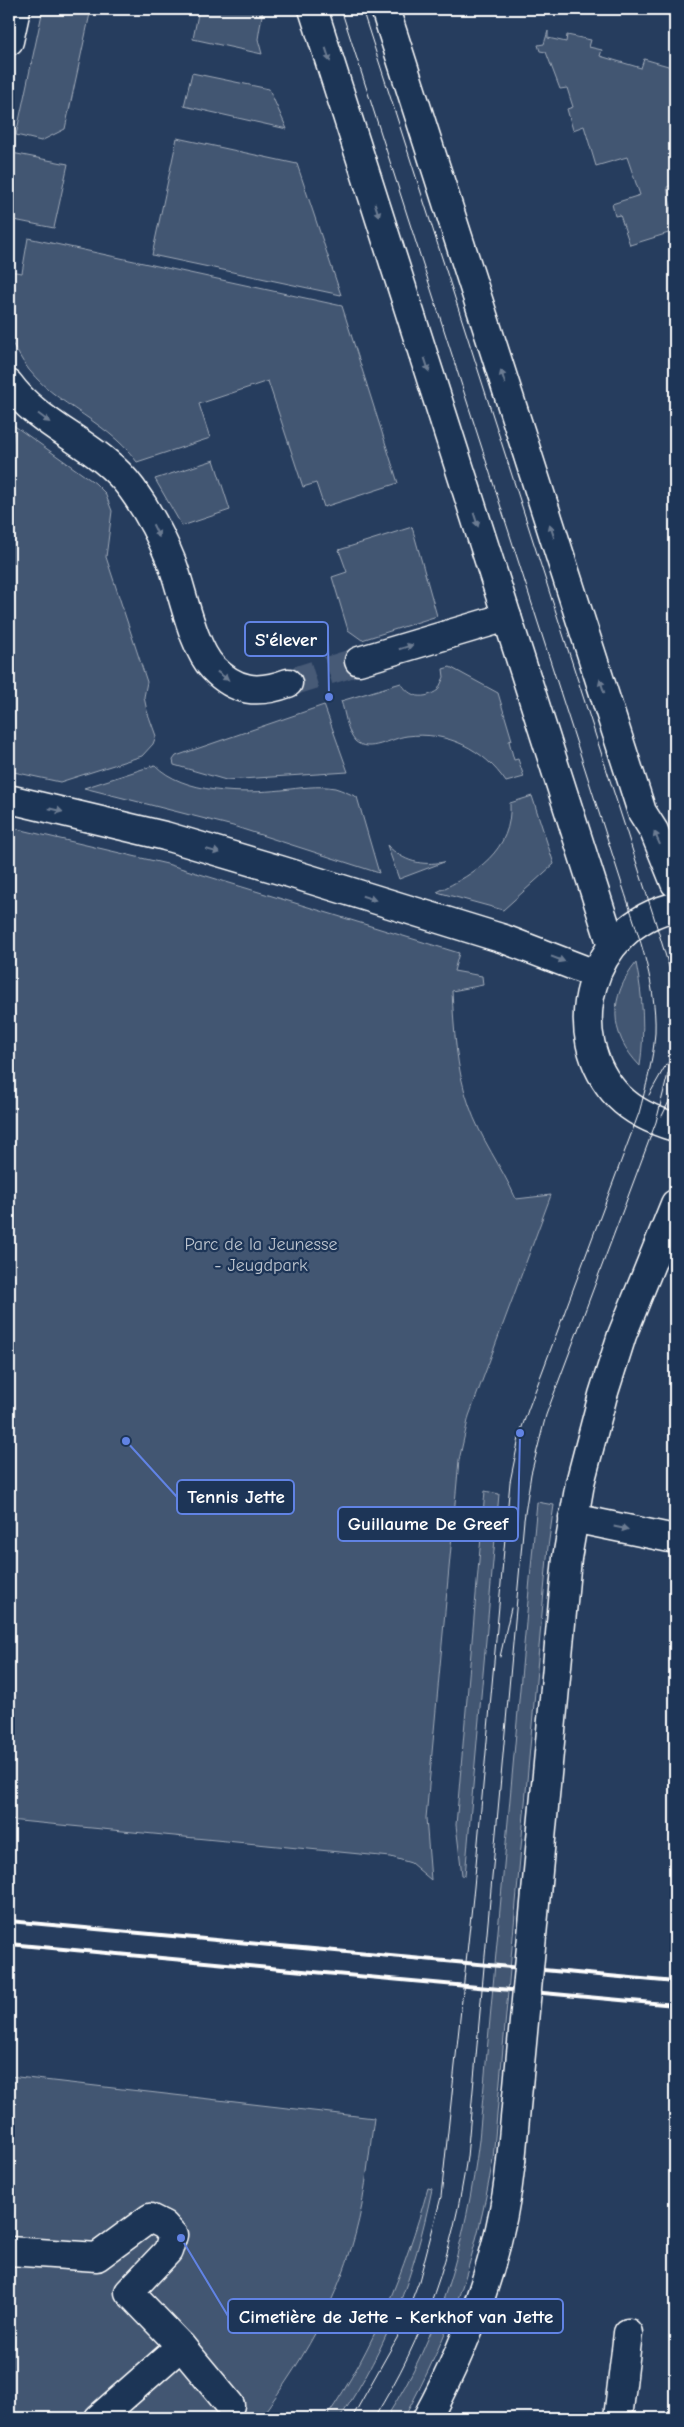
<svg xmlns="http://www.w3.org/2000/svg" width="684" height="2427" font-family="'Comic Neue',sans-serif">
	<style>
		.green { fill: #425672; stroke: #a0aab8 }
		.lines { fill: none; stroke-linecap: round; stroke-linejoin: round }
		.minor-tunnel { stroke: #475a76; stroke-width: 28; stroke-dasharray: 28 14; stroke-linecap: butt }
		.minor-casing { stroke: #fff; stroke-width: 31 }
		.major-casing { stroke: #fff; stroke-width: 31 }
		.minor { stroke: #1d3557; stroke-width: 28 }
		.major { stroke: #1d3557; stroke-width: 28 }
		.tram { stroke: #fff; stroke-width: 1 }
		.rail { stroke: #fff; stroke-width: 4 }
		.major-bridge-casing { stroke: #fff; stroke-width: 31; stroke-linecap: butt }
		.major-bridge { stroke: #1d3557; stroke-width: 28 }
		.oneway { fill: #6c7c92 }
		.labels { text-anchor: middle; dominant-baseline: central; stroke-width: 4.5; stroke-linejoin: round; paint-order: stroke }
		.park-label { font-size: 18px; fill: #bdc4ce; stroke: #1d3557 }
		.leader { fill: none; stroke: #6183e4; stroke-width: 2 }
		.callout-dot { fill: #6183e4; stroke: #1d3557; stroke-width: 2 }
		.callout { fill: #1d3557; stroke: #6183e4; stroke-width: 2 }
		.callout-label { font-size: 19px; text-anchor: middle; font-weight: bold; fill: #fff }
	</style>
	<rect width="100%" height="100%" fill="#263d5e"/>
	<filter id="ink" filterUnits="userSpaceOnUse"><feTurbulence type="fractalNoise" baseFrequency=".02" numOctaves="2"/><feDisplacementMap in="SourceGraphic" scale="10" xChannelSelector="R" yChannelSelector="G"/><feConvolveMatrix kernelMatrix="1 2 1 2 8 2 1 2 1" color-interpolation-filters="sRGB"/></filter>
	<g filter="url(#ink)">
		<g class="green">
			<path d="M 43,9 L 91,9 L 65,129 L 41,141 L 16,135 Z"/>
			<path d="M 199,9 L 263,9 L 258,39 L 262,54 L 193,39 Z"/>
			<path d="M 548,31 L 548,38 L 566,42 L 567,35 L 591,40 L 589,47 L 602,50 L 600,56 L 641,68 L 644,59 L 675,68 L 675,184 L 667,187 L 675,231 L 630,245 L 620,215 L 615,216 L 612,204 L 640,195 L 627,157 L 596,166 L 584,126 L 573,130 L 567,109 L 573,107 L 567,88 L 560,89 L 546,52 L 540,51 L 538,45 L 544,44 Z"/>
			<path d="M 192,73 L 269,89 L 287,129 L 184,106 Z"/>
			<path d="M 177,138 L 297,164 L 341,295 L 152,255 Z"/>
			<path d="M 12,153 L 68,164 L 54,228 L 9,219 L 9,171 Z"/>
			<path d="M 28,238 L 342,306 L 398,483 L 324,507 L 316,483 L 303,487 L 268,381 L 199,404 L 210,438 L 137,462 C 104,416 44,403 18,353 C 15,348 10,341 9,336 C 5,321 9,288 9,271 L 22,273 Z"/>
			<path d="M 9,422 L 95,483 L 105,493 L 112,511 L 106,557 L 147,682 L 144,697 L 147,711 L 156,736 L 153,744 L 142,756 L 60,782 L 9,771 L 9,462 L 13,432 L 9,431 Z"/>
			<path d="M 214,460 L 230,510 L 182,526 L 155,479 Z"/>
			<path d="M 412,527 L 437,616 L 362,640 L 348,630 L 332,577 L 347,572 L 339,550 Z"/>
			<path d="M 450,667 L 498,693 L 512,740 L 509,741 L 514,760 L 518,759 L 524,777 L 506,782 C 484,749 447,731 407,736 C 391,738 369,754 355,741 C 347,732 345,712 341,701 L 401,683 C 410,698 424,700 438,690 L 444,677 L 443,669 Z"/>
			<path d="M 324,705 L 348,772 L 226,780 L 174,765 L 173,760 L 176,756 Z"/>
			<path d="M 155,765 C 183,794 243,794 282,790 C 300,788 318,785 335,788 C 342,790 350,794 357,797 L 379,873 L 233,826 L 84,788 Z"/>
			<path d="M 532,796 L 554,864 L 503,910 L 437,892 C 476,873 513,851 510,803 Z"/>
			<path d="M 9,827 L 167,864 L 459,953 L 454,971 L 482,976 L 483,985 L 452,991 C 454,1030 456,1068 469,1105 C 480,1138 502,1167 516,1199 L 551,1195 L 469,1416 L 459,1460 L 426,1818 L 431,1880 L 411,1863 L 391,1857 L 9,1820 Z"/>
			<path d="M 387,845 C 404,862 421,866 444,862 L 399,879 Z"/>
			<path d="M 636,963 C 643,998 645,1030 640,1066 C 608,1033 609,997 636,963 Z"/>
			<path d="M 485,1491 L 499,1494 L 465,1876 L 462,1875 L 456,1825 Z"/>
			<path d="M 537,1502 L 554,1505 L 548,1547 L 493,2159 C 476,2258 452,2330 404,2418 L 386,2418 C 440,2335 467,2238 479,2140 Z"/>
			<path d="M 9,2076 L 374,2118 C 370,2147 367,2176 362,2205 C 347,2284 308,2355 260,2418 L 9,2418 Z"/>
			<path d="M 428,2188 L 432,2189 C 414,2276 389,2344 340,2418 L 326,2418 C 374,2348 405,2270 428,2188 Z"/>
		</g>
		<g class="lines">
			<path class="minor-tunnel" d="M 288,683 L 359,661"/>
			<g class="minor-casing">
				<g id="minor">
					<path d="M 313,9 L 612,946"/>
					<path d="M 385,9 L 642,812 L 654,831 L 675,883"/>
					<path d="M 9,41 L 16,9"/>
					<path d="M 9,384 C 41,428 99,444 132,489 C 148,511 162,538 172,563 C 183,592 192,646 213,668 C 236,692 258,694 288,683"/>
					<path d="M 359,661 L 507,617"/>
					<path d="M 9,799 L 165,836 L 280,870 L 504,939 L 595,974"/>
					<path d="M 573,1518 L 675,1539"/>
					<path d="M 9,2251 L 97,2257 L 150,2218 L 164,2225 L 173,2235 L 168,2251 L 129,2292 L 181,2346 L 230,2405"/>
					<path d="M 99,2418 L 181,2346"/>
					<path d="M 618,2418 L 628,2333"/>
				</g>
			</g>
			<g class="major-casing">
				<g id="major">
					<path d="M 675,907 C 590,925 559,1035 619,1097 C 635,1113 654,1121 675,1127"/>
					<path d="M 536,1893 L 567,1558 L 580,1483 L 603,1395 L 622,1335 L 675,1204"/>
					<path d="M 427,2418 C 470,2338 502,2252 511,2161"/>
				</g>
			</g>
			<use href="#minor" class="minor"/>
			<use href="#major" class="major"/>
			<g class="tram">
				<path d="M 341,9 L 619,875 C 635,926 657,980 655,1033 C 653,1060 646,1087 639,1113 L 528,1410 L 520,1433 L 510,1482 L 474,1887 L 441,2197 L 419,2281 L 397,2338 L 352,2418"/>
				<path d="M 362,9 L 653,914 L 670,970 L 675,1009"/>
				<path d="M 649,1095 L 667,1063"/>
				<path d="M 662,1116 L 675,1089"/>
				<path d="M 500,1657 L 511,1608"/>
				<path d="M 374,2418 C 425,2336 453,2253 467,2157 L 524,1520 L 531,1474 L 546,1415 L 656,1122 L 673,1054 L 675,1017"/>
			</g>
			<g class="rail">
				<path d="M 9,1921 L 675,1982"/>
				<path d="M 9,1944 L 675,2005"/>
			</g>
			<g class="major-bridge-casing">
				<path id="major-bridge" d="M 511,2161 L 536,1893"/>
			</g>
			<use href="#major-bridge" class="major-bridge"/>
		</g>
		<defs><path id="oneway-solid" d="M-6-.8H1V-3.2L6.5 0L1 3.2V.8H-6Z" transform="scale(1.25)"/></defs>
		<g class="oneway">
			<use href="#oneway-solid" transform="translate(328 55) rotate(72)"/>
			<use href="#oneway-solid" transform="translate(377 210) rotate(72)"/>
			<use href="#oneway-solid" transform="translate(427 365) rotate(72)"/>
			<use href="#oneway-solid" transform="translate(503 377) rotate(-108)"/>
			<use href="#oneway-solid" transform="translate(44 418) rotate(37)"/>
			<use href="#oneway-solid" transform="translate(476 520) rotate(72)"/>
			<use href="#oneway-solid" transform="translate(156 531) rotate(64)"/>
			<use href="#oneway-solid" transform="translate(552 531) rotate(-108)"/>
			<use href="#oneway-solid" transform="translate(406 647) rotate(-17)"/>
			<use href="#oneway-solid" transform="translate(223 676) rotate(36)"/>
			<use href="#oneway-solid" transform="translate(602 686) rotate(-108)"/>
			<use href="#oneway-solid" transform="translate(56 810) rotate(14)"/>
			<use href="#oneway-solid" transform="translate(657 838) rotate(-114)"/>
			<use href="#oneway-solid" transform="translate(213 851) rotate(16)"/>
			<use href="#oneway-solid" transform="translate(369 898) rotate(17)"/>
			<use href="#oneway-solid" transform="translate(558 959) rotate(21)"/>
			<use href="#oneway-solid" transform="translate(621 1528) rotate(12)"/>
		</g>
	</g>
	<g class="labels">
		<g class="park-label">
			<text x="261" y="1244">Parc de la Jeunesse<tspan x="261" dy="21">- Jeugdpark</tspan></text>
		</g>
	</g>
	<path class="leader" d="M329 697L328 639M126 1441L177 1497M520 1433L518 1524M181 2238L228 2316"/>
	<g class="callout-dot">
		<circle cx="329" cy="697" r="5"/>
		<circle cx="126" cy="1441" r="5"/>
		<circle cx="520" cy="1433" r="5"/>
		<circle cx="181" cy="2238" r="5"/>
	</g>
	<g class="callout">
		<rect x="245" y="622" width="83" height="34" rx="5"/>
		<rect x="177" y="1480" width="117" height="34" rx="5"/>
		<rect x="338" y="1507" width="180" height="34" rx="5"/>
		<rect x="228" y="2299" width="335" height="34" rx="5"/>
	</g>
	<g class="callout-label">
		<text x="286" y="646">S'élever</text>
		<text x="236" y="1503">Tennis Jette</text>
		<text x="428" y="1530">Guillaume De Greef</text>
		<text x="396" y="2323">Cimetière de Jette - Kerkhof van Jette</text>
	</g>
	<rect width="684" height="2427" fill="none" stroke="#1d3557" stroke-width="30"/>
	<rect x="15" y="15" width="654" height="2397" fill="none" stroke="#fff" stroke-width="2" filter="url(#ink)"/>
</svg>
